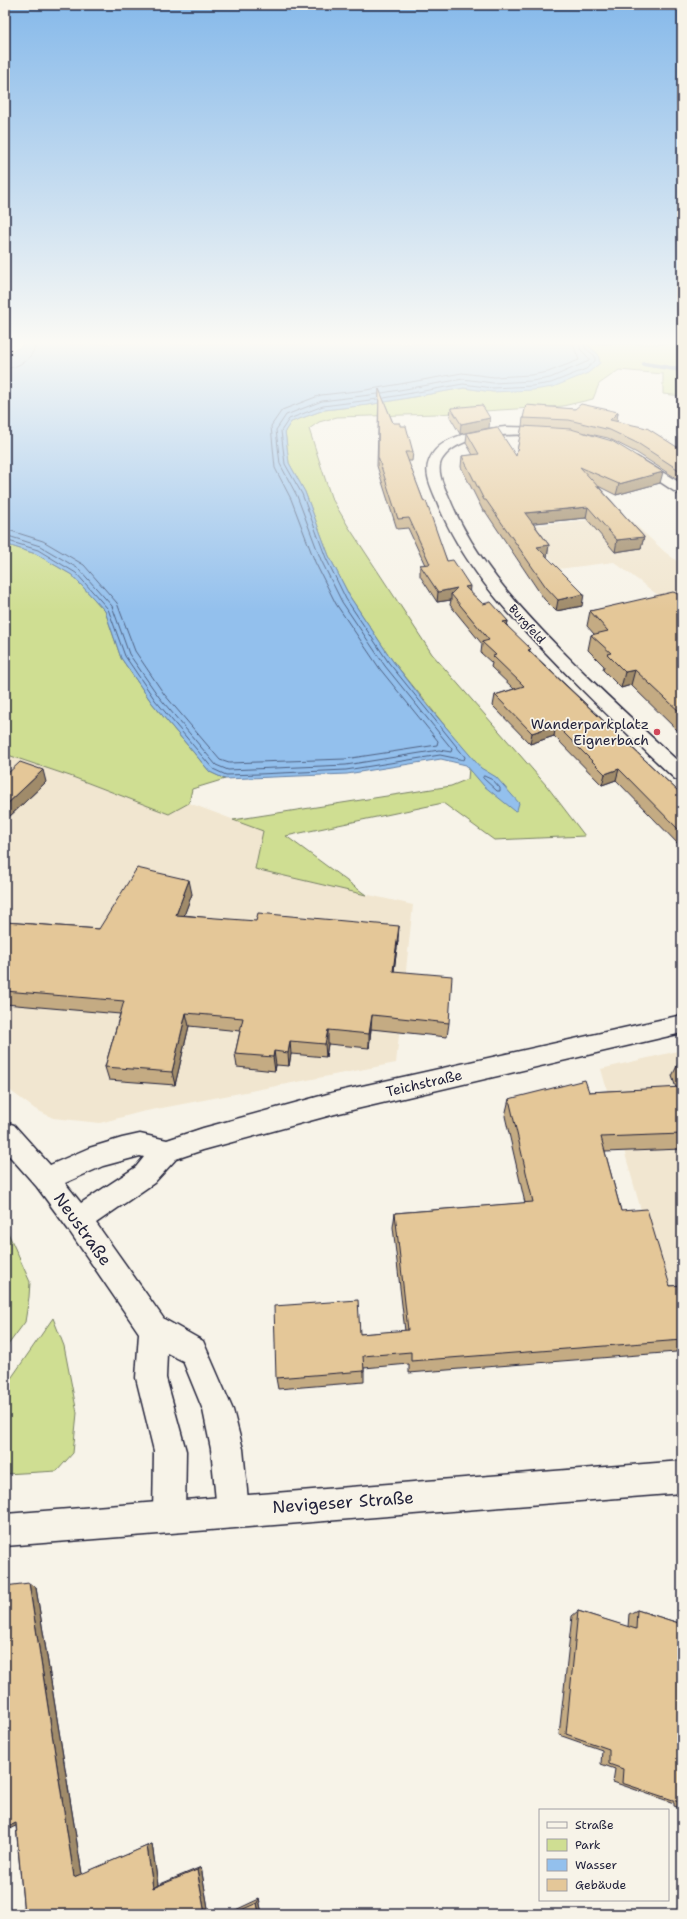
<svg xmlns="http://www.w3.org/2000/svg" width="687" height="1919" font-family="'Shantell Sans',sans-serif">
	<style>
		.built { fill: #f1e6d0 }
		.green { fill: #cfde92; stroke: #788066 }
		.water { fill: #93c0ed; stroke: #6681a6 }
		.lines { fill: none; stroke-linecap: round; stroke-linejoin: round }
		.shore { stroke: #4f6182; stroke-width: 1 }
		.stream { stroke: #6681a6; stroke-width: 4.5 }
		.minor-casing { stroke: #22223b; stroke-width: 3 }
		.secondary-casing { stroke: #22223b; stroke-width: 3 }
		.minor { fill: #f7f3e8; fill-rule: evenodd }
		.secondary { fill: #f7f3e8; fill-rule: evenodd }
		.wall { fill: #c4ab83; stroke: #22223b }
		.shaded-wall { fill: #a08b6a; stroke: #22223b }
		.building { fill: #e4c798; stroke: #22223b }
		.poi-dot { fill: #d1495b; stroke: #f7f3e8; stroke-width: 1.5 }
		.labels { text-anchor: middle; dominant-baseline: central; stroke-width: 3.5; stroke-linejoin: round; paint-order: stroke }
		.far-street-label { font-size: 12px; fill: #22223b; stroke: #f7f3e8 }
		.poi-label { font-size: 14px; fill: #22223b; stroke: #f7f3e8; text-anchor: end }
		.street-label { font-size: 14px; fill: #22223b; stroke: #f7f3e8 }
		.near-street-label { font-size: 17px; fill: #22223b; stroke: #f7f3e8 }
	</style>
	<rect width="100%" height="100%" fill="#f7f3e8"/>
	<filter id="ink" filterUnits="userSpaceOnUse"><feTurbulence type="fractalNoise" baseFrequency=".025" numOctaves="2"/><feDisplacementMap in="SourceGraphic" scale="8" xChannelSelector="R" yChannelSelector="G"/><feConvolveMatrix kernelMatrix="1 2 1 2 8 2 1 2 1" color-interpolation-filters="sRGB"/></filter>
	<g filter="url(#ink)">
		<g class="built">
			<path d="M 626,516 L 665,552 L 682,565 L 682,699 L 663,599 L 614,562 L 558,569 L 529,526 Z"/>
			<path d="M 5,754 L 70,776 L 169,814 L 189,803 L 264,831 L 255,869 L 413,905 L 396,1063 L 141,1112 L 100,1123 L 53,1118 L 35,1109 L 8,1089 L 5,1086 Z"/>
			<path d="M 682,1050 L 682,1355 L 601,1069 Z"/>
		</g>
		<g class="green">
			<path d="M 586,344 L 682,344 L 682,396 L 663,394 L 663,374 L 619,370 L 599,384 L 593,399 L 563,406 L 437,414 L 337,417 L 319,422 L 309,429 L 331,497 L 348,526 L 432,654 L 546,785 L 585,836 L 494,840 L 443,803 L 286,836 L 366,895 L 255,869 L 263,831 L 233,820 L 451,786 L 468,779 L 470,757 L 392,660 L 350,597 L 329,556 L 305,492 L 289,463 L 285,431 L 291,422 L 324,410 L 368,405 L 464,388 L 493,392 L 578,376 L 588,373 L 598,354 Z"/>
			<path d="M 5,544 L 36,554 L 72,575 L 105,611 L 121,658 L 152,703 L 210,772 L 225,779 L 192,789 L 189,803 L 169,814 L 70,776 L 5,754 Z"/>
			<path d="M 5,1226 L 30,1282 L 29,1297 L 25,1322 L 5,1349 Z"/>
			<path d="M 53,1318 L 64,1346 L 77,1413 L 73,1453 L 57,1471 L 5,1474 L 5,1387 Z"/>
		</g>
		<path class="water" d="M 25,344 L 586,344 L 598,354 L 600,363 L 588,373 L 553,387 L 533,390 L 493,392 L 464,388 L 368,405 L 324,410 L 291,422 L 285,431 L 289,463 L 305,492 L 329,556 L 350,597 L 392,660 L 427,705 L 481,768 L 496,777 L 519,803 L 517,810 L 515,811 L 484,786 L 466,765 L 441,759 L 347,774 L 225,779 L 210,772 L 152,703 L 121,658 L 105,611 L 72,575 L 36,554 L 5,544 L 5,356 Z"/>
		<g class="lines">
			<g class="shore">
				<path d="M 5,369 C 19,367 33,359 36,344"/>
				<path d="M 382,393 L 463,379 L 493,383 L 532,381 L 550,378 L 589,361 L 589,358 L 581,350 L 579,344"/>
				<path d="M 384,398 L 463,384 L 493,388 L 532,386 L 551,383 L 586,369 L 595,361 L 595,356 L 585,348 L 584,344"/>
				<path d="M 5,529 L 43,541 L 84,565 L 117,603 L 135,651 L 164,694 L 220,760 L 229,763 L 345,759 L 437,745 L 438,741 L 380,669 L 336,604 L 315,562 L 291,499 L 275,468 L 271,426 L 282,410 L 321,395 L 366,390 L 462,373 L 494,377 L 531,375 L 548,372 L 579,360 L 573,344"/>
				<path d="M 5,535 L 40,546 L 79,569 L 112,606 L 129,654 L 159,697 L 216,765 L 228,770 L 346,765 L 439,750 L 451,752 L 452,749 L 385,666 L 342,602 L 321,560 L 297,496 L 280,464 L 276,430 L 286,415 L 322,401 L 378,394"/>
				<path d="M 5,540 L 38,550 L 76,573 L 108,609 L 125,656 L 155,700 L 213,769 L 226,775 L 259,774 L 346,770 L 440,755 L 464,760 L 465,757 L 389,663 L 346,599 L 326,558 L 302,494 L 285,464 L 281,431 L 289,419 L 323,406 L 378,399"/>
				<path d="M 484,776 L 493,780 L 500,788 L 500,791 L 497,791 L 483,778 Z"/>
			</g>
			<path class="stream" d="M 644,364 L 682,370"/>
			<g class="minor-casing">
				<g id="minor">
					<path d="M 505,427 L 550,428 L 556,432 C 550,440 469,423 443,458 C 435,468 443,485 448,495 C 472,556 516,604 561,650 C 600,690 641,727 682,765 L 682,781 L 675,779 C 633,739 590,699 550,657 C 504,610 459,560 436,499 C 431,487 424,473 429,461 C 438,434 482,430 505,427 Z"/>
					<path d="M 637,457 L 682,484 L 682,494 L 677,493 L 633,464 L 631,461 L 633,458 Z"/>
					<path d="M 682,1015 L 682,1033 L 335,1114 L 203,1150 L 176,1159 L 154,1183 L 96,1223 L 164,1319 L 203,1341 L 233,1410 L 243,1449 L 249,1511 L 244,1522 L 233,1527 L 222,1522 L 217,1511 L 211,1449 L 203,1410 L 183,1361 L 167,1353 L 166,1378 L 186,1451 L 185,1516 L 181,1528 L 169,1532 L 157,1528 L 153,1516 L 154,1451 L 136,1378 L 139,1333 L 68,1229 L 37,1187 L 5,1151 L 5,1122 L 14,1125 L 50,1165 L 89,1148 L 122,1138 L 140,1134 L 167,1140 L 203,1128 L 335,1092 ZM 140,1156 L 144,1157 L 136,1167 L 81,1203 L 65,1183 L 103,1166 Z"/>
				</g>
			</g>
			<g class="secondary-casing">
				<path id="secondary" d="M 682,1461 L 682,1493 L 5,1546 L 5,1514 Z"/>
			</g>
			<use href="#minor" class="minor"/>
			<use href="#secondary" class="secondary"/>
		</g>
		<g class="wall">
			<path d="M 379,389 L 393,423 L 400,426 L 413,452 L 412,461 L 408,461 L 447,561 L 470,592 L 483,604 L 508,621 L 507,626 L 531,652 L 679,792 L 682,791 L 682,848 L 616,780 L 602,785 L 554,736 L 530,744 L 493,706 L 495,695 L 514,689 L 491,667 L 492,663 L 481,653 L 482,644 L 450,605 L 451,600 L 437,602 L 420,576 L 420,565 L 425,565 L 408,528 L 397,529 L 377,466 Z"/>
			<path d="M 451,408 L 489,428 L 460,434 L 450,417 Z"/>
			<path d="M 575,409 L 618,412 L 617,420 L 615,421 L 677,447 L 682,446 L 682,482 L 637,453 L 608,438 L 585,433 L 660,483 L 616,495 L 598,486 L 644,537 L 641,548 L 615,552 L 586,518 L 533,523 L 549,545 L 547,557 L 582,606 L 556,611 L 544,599 L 485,511 L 483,511 L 461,467 L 462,456 L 473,455 L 466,443 L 467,433 L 516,456 L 522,426 L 523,418 Z"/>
			<path d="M 682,594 L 682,735 L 631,685 L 621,688 L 603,670 L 604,666 L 588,650 L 591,635 L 594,634 L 587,626 L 590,611 L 681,595 Z"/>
			<path d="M 5,776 L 46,782 L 9,817 L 5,816 Z"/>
			<path d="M 192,894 L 184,915 L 398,940 L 394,971 L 449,1023 L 447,1037 L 371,1029 L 369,1048 L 328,1044 L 326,1057 L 291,1054 L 289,1066 L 276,1065 L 275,1071 L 237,1067 L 235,1054 L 240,1031 L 189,1026 L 175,1085 L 109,1080 L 105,1067 L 120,1014 L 5,1004 L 5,922 L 99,929 Z"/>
			<path d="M 680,1060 L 682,1060 L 682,1149 L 605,1152 L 621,1211 L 670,1286 L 682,1285 L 682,1344 L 676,1352 L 409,1373 L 409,1364 L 364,1368 L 364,1382 L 278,1389 L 276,1378 L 360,1334 L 405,1331 L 393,1227 L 395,1213 L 525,1203 L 505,1116 L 509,1099 L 589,1092 L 676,1088 L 672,1076 Z"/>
			<path d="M 36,1588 L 82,1874 L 152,1844 L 158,1885 L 201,1867 L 209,1914 L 24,1914 L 16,1826 Z"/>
			<path d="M 637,1610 L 682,1624 L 682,1809 L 674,1806 L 674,1803 L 613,1782 L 615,1769 L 601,1764 L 602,1750 L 559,1735 L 572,1616 L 578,1611 L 628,1627 L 629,1614 Z"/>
			<path d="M 259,1899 L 262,1914 L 227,1914 Z"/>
		</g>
		<g class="shaded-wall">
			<path d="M 618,412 L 617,420 L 609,428 L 610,420 Z"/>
			<path d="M 490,418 L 489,428 L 460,434 L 461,424 Z"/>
			<path d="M 663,472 L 660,483 L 616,495 L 619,484 Z"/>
			<path d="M 588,507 L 586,518 L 524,524 L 525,513 Z"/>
			<path d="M 644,537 L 641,548 L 615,552 L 617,540 Z"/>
			<path d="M 549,545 L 547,557 L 537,547 Z"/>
			<path d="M 470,586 L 469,597 L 465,587 Z"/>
			<path d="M 457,588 L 451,594 L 451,600 L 437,602 L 438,592 Z"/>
			<path d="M 584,594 L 582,606 L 556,611 L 558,600 Z"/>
			<path d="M 508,621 L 506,632 L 503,622 Z"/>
			<path d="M 635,670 L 631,685 L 621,688 L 625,672 Z"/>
			<path d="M 556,725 L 554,736 L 530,744 L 532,733 Z"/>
			<path d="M 619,769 L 616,780 L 602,785 L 605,774 Z"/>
			<path d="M 43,770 L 46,782 L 9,817 L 5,806 Z"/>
			<path d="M 189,880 L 192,894 L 179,929 L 176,915 Z"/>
			<path d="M 399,926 L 398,940 L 392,985 L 393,971 Z"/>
			<path d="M 186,1013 L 189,1026 L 175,1085 L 172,1072 Z"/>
			<path d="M 372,1015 L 371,1029 L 369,1048 L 369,1034 Z"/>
			<path d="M 328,1030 L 328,1044 L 326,1057 L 325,1044 Z"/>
			<path d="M 290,1041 L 291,1054 L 289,1066 L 288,1053 Z"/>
			<path d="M 274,1051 L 276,1065 L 275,1071 L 273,1057 Z"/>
			<path d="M 29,1583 L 36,1588 L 82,1874 L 74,1877 Z"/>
			<path d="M 24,1822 L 5,1831 L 5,1828 L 16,1823 Z"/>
			<path d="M 152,1844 L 158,1885 L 153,1888 L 147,1846 Z"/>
			<path d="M 201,1867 L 209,1914 L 205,1914 L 197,1870 Z"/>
			<path d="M 259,1899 L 262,1914 L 259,1914 L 257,1903 Z"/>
		</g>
		<g class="building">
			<path d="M 379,389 L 393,423 L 400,423 L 400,426 L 406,426 L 413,452 L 405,452 L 424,502 L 426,501 L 447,561 L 453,560 L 470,586 L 465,587 L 483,604 L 491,602 L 508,621 L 503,622 L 531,649 L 528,650 L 679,792 L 682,791 L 682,833 L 619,769 L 605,774 L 556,725 L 532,733 L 495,695 L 524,686 L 493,656 L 496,655 L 482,642 L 489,640 L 451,594 L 457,588 L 438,592 L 420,565 L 430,564 L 409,518 L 398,519 L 378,457 Z"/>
			<path d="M 581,404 L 618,412 L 610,420 L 647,428 L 677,447 L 682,446 L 682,472 L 639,444 L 610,430 L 569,420 L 523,418 L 526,405 L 575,409 Z"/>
			<path d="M 482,405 L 490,418 L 461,424 L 451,408 Z"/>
			<path d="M 522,426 L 571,429 L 612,441 L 663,472 L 619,484 L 580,467 L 644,537 L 617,540 L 588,507 L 525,513 L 549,545 L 537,547 L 584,594 L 558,600 L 546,587 L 486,500 L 484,500 L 462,456 L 479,454 L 467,433 L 497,427 L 516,456 Z"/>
			<path d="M 673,592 L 681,595 L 682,594 L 682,714 L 635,670 L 625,672 L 607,654 L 611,653 L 591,635 L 608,631 L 590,611 Z"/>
			<path d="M 20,762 L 43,770 L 5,806 L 5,776 Z"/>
			<path d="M 137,868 L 189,880 L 176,915 L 256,921 L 258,913 L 399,926 L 393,971 L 452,976 L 449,1023 L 372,1015 L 369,1034 L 328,1030 L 325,1044 L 290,1041 L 288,1053 L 274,1051 L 273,1057 L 235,1054 L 243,1018 L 186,1013 L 172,1072 L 105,1067 L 124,1001 L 5,991 L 5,922 L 99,929 Z"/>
			<path d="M 680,1060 L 682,1060 L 682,1065 Z"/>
			<path d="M 585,1080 L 589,1092 L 682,1087 L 682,1134 L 601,1137 L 621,1211 L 647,1209 L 670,1286 L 682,1285 L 682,1340 L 411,1361 L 411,1352 L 363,1356 L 364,1371 L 276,1378 L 274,1306 L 358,1300 L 360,1334 L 408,1330 L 395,1213 L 533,1202 L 509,1099 Z"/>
			<path d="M 29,1583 L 74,1877 L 147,1846 L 153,1888 L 197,1870 L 205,1914 L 24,1914 L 16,1823 L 5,1828 L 5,1586 Z"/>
			<path d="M 637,1610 L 682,1624 L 682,1803 L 622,1783 L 623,1769 L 609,1764 L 609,1749 L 566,1734 L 578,1611 L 636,1629 Z"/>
			<path d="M 257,1903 L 259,1914 L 232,1914 Z"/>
		</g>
	</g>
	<linearGradient id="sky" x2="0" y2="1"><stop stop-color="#86b9ea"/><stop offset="0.56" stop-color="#fbfaf5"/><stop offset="1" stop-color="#fbfaf5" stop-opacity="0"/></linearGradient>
	<rect width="687" height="612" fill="url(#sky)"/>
	<circle class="poi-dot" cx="657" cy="732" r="4"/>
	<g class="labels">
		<g class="far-street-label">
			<text transform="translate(527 624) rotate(48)">Burgfeld</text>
		</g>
		<g class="poi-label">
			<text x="649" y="724">Wanderparkplatz<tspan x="649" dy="16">Eignerbach</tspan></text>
		</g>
		<g class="street-label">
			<text transform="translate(424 1083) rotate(-13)">Teichstraße</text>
		</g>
		<g class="near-street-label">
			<text transform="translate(83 1229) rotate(54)">Neustraße</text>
			<text transform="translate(343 1502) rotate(-4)">Nevigeser Straße</text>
		</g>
	</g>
	<rect width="687" height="1919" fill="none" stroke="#f7f3e8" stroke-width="20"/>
	<rect x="10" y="10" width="667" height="1899" fill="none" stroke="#22223b" stroke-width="1.5" filter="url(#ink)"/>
	<rect x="539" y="1809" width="130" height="92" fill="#f7f3e8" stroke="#a29fa3"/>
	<rect x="547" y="1822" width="20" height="6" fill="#f7f3e8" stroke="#a29fa3"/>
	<text x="575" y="1829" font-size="12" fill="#22223b">Straße</text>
	<rect x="547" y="1839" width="20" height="12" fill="#cfde92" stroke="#a29fa3"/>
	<text x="575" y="1849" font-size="12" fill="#22223b">Park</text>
	<rect x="547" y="1859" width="20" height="12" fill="#93c0ed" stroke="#a29fa3"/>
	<text x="575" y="1869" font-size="12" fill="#22223b">Wasser</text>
	<rect x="547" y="1879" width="20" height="12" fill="#e4c798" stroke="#a29fa3"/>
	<text x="575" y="1889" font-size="12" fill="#22223b">Gebäude</text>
</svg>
